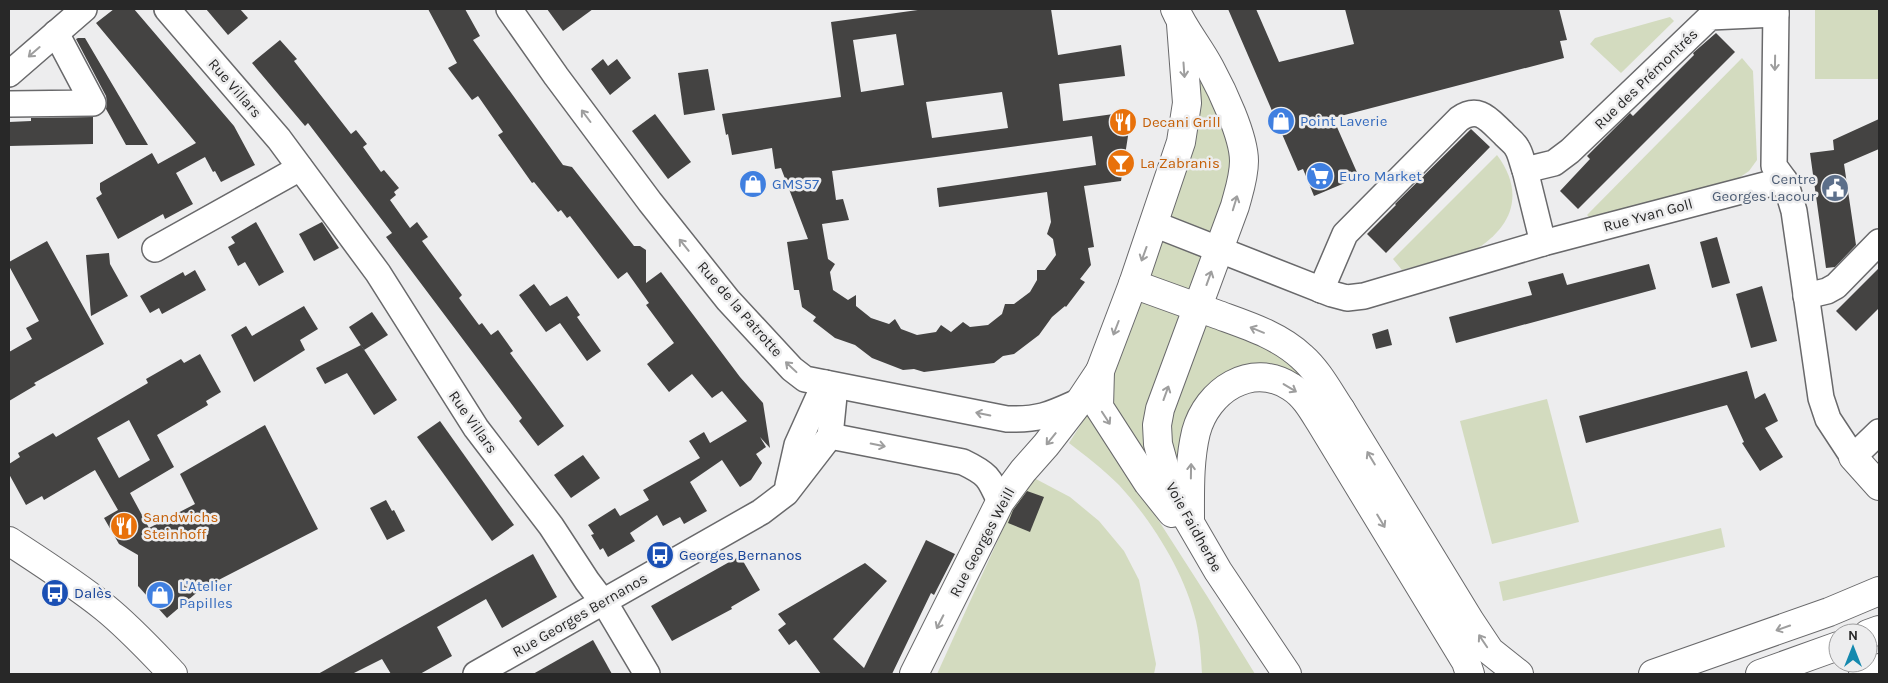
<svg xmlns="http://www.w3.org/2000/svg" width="1888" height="683" font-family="Karla,sans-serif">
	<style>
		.green { fill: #d3dbbf }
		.building { fill: #444342; fill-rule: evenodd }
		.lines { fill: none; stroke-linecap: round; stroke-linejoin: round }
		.minor-casing { stroke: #69696b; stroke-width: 28 }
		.major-casing { stroke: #69696b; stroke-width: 30 }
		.highway-casing { stroke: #69696b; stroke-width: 30 }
		.minor { stroke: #fff; stroke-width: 25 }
		.major { stroke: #fff; stroke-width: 28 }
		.highway { stroke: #fff; stroke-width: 28 }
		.oneway { stroke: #9e9e9e }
		.labels { text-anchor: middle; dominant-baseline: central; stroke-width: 5; stroke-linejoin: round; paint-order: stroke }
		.street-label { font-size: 15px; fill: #282828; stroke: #ededee }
		.shop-label { font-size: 15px; fill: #366cbe; stroke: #ededee; text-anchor: start }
		.food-label { font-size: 15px; fill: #c56008; stroke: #ededee; text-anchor: start }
		.service-label { font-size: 15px; fill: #4e5e75; stroke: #ededee; text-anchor: end }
		.transit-label { font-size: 15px; fill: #164399; stroke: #ededee; text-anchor: start }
	</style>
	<rect width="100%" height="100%" fill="#ededee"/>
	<g class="green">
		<rect x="1815" y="9" width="64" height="70"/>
		<path d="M 1670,17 L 1674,21 L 1621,73 L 1590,44 L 1595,38 Z"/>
		<path d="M 1180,21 L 1239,138 L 1198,307 L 1317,375 L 1290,387 L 1240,379 L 1191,462 L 1163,462 L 1148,483 L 1098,397 L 1169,182 Z"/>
		<path d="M 1742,58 L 1753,71 L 1757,160 L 1749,171 L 1736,180 L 1591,219 L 1587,215 Z"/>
		<path d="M 1497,155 C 1526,194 1512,228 1473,251 L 1402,270 L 1393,259 Z"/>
		<path d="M 1547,399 L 1579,522 L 1492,544 L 1460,421 Z"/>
		<path d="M 1089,412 L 1207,596 L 1255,674 L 1202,674 C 1201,656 1200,639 1196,621 C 1185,573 1152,521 1119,485 C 1104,470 1086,456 1069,443 Z"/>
		<path d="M 1034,478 L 1070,497 L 1099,521 L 1124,551 L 1139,580 L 1156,664 L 1154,674 L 937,674 L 1022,487 Z"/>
		<path d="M 1721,528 L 1725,547 L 1503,601 L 1499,582 Z"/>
	</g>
	<g class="building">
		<path d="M 114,9 L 134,9 L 234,126 L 255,165 L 221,182 L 215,171 L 213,172 L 205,157 L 176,173 L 193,204 L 165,219 L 163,214 L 118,239 L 96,198 L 102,194 L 100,190 L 100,183 L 152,153 L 158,164 L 196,143 L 96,23 Z"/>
		<path d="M 206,9 L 240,9 L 248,18 L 228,35 Z"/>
		<path d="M 428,9 L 465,9 L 480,36 L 473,40 L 563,165 L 572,167 L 634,246 L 640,246 L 646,250 L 646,283 L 661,272 L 740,377 L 763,403 L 770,448 L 760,437 L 766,447 L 756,454 L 762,463 L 751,480 L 740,487 L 722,460 L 690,482 L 707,511 L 684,524 L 680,517 L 663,526 L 657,515 L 630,533 L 635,541 L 608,557 L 603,548 L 600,550 L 591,535 L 594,534 L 588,525 L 615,508 L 620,516 L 649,500 L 643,490 L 700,458 L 689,441 L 704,432 L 710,443 L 747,421 L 722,391 L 712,398 L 692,374 L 669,392 L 647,364 L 674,343 L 646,305 L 649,303 L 627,272 L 618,279 L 570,216 L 567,218 L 561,210 L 558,212 L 534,182 L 532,183 L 498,135 L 503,132 L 478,96 L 472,100 L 448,68 L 457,63 Z"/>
		<path d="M 547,9 L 593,9 L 563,31 Z"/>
		<path d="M 925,9 L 1051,9 L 1058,55 L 1121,45 L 1125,76 L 1059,84 L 1063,121 L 1128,112 L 1128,136 L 1121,181 L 1084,186 L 1094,247 L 1088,248 L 1091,265 L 1080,279 L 1085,282 L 1066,307 L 1065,306 L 1052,317 L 1039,335 L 1014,354 L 1003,356 L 994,363 L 924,372 L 914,369 L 903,370 L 872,358 L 855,345 L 835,338 L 813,321 L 816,317 L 802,307 L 799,290 L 794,290 L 787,242 L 808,239 L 781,168 L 775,169 L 772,148 L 732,155 L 728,134 L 726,135 L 722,114 L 841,97 L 831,22 ZM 896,34 L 904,85 L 861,92 L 853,40 ZM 1002,92 L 1008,128 L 932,138 L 926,102 ZM 1092,136 L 1096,165 L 937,188 L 939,207 L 1047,192 L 1051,222 L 1047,234 L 1053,239 L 1056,255 L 1045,270 L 1037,270 L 1037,280 L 1030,292 L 1014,304 L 1005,304 L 1002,314 L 988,325 L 970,327 L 963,322 L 951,332 L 941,325 L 936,332 L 917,335 L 901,329 L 895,319 L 889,324 L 871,318 L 856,306 L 856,295 L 848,300 L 833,290 L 830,272 L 835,264 L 828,259 L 822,224 L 849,220 L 843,199 L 836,200 L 832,171 Z"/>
		<path d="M 1228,9 L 1256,9 L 1279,62 L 1354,44 L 1345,9 L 1559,9 L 1567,40 L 1560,41 L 1564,58 L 1333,118 L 1359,177 L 1314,196 L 1303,169 L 1298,171 Z"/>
		<path d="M 1716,33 L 1735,52 L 1578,209 L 1560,191 L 1590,159 L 1587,156 L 1630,113 L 1633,116 L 1694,55 L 1693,53 Z"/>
		<path d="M 78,38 L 85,38 L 148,145 L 126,145 L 106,109 L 107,103 L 106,96 L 76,39 Z"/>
		<path d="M 280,40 L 297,59 L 294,61 L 351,134 L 356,130 L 367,144 L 363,147 L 381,172 L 384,170 L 399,188 L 394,192 L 396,195 L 390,200 L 410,228 L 417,222 L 428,237 L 422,241 L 462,295 L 459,298 L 479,325 L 482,323 L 491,335 L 498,330 L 513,351 L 510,353 L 564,426 L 538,446 L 519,421 L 522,418 L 386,237 L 392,233 L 308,123 L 305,126 L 252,63 Z"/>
		<path d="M 603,59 L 608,66 L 617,59 L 631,78 L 610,95 L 591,69 Z"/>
		<path d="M 708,69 L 715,110 L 684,115 L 678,73 Z"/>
		<path d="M 655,114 L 691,162 L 668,179 L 632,131 Z"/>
		<path d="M 93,117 L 93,144 L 9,146 L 9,122 L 31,121 L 31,118 Z"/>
		<path d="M 1879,119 L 1879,149 L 1844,164 L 1856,245 L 1835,267 L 1826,268 L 1810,153 L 1834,150 L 1833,140 Z"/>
		<path d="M 1471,129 L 1490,147 L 1386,253 L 1367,234 L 1396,205 L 1395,204 Z"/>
		<path d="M 256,222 L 284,272 L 259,286 L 245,262 L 238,266 L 228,247 L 235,243 L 231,237 Z"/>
		<path d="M 322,222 L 339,248 L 314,261 L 299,234 Z"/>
		<path d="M 1717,237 L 1730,283 L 1712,288 L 1700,242 Z"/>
		<path d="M 47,241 L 104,344 L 34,383 L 36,385 L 9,401 L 9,352 L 32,339 L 26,328 L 39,321 L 9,266 L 9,262 Z"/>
		<path d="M 109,253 L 110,264 L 128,296 L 91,316 L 86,255 Z"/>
		<path d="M 1649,264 L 1656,289 L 1456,343 L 1449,317 L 1532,295 L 1528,282 L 1563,273 L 1567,285 Z"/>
		<path d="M 1879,268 L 1879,308 L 1856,331 L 1836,311 Z"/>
		<path d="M 195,270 L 206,290 L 162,314 L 159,308 L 150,313 L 140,296 L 183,272 L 185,276 Z"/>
		<path d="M 534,284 L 550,306 L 567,296 L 580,315 L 577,317 L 601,351 L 587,361 L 560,323 L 546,332 L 519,295 Z"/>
		<path d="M 1762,286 L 1777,341 L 1751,348 L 1736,294 Z"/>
		<path d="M 304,306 L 318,329 L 300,340 L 305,350 L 254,382 L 231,335 L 246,326 L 252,336 Z"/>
		<path d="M 372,312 L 388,335 L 364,350 L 349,327 Z"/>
		<path d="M 1388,329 L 1392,345 L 1376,349 L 1372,334 Z"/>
		<path d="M 361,345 L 397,400 L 374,415 L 347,373 L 325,384 L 316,368 Z"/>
		<path d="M 200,354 L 221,392 L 206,401 L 208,405 L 157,435 L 174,467 L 130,493 L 149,528 L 195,504 L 180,474 L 265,425 L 318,529 L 201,589 L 167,618 L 138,586 L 138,555 L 119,544 L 104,518 L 118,510 L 95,470 L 44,500 L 42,496 L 26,505 L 9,474 L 9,464 L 20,457 L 18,453 L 53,433 L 56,437 L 148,383 L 146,379 L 181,359 L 184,363 ZM 129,420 L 150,460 L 119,478 L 97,438 Z"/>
		<path d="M 1747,371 L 1755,399 L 1765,393 L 1778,421 L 1765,428 L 1783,457 L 1760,471 L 1742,443 L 1744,442 L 1727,405 L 1586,443 L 1579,416 Z"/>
		<path d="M 440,421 L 514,525 L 492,541 L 417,437 Z"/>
		<path d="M 583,455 L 600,478 L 571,498 L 554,475 Z"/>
		<path d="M 1027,491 L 1044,497 L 1030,532 L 1008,523 L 1013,510 Z"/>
		<path d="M 386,500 L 392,511 L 394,510 L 405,531 L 387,540 L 370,508 Z"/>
		<path d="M 926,540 L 955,554 L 934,595 L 931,593 L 892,674 L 821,674 L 796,640 L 789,645 L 778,630 L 786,624 L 778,614 L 865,563 L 887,581 L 833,639 L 864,668 Z"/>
		<path d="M 533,554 L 557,597 L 502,628 L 486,599 L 437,627 L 452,656 L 420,674 L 391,674 L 382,659 L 352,674 L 318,674 Z"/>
		<path d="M 740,556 L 760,590 L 731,607 L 732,609 L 672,641 L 651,606 Z"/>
		<path d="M 593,640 L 612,674 L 533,674 Z"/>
	</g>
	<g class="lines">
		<g class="minor-casing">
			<g id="minor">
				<path d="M 167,9 L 279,139 L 378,273 L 476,428 L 551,526 L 587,581 L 609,610 L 647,674"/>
				<path d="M 509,9 L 556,76 L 650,202 L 728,300 L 792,369 L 805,379 L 1007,419 C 1041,420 1051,414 1080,401"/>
				<path d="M 1776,9 L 1774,166 L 1785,181"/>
				<path d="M 9,74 L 84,9"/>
				<path d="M 9,104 L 93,103 L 56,33"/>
				<path d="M 1525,170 L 1543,243"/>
				<path d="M 1154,224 L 1332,294 L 1347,298 L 1364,296 L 1543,243 L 1772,183 L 1785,181 L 1794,211 L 1821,398 L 1828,419 L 1853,457 L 1879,432"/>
				<path d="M 155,249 L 300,168"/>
				<path d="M 1321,290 L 1345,234 L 1459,119 C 1479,105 1489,120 1503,133 C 1507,138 1514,142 1517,148 C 1521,154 1522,163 1525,170 L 1554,163 L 1570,151 L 1710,17 L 1776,14"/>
				<path d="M 1806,296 L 1827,291 L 1836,286 L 1879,242"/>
				<path d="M 830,436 L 963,462 C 988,474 989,477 1000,502"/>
				<path d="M 788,485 L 797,445 L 825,383"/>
				<path d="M 476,674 L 761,512 L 786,493 L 830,436 L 835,386"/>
			</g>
		</g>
		<g class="major-casing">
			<g id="major">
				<path d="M 1175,9 C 1184,30 1199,47 1210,68 C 1222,90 1244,136 1244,161 C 1244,177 1239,191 1235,206 L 1160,409 L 1157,425 L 1158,444 L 1168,480 L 1175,497 L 1218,571 L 1287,674"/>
				<path d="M 1133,284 C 1161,294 1189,304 1216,314 C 1246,325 1279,335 1302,357 C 1318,371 1329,392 1341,410"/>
				<path d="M 1172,513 L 1148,483 L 1099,407 L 1100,371 L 1133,284 L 1181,142 L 1187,103 L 1181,24"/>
				<path d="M 9,541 C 41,562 74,583 104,607 C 129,627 151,651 173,674"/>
				<path d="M 914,674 L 1000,502 L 1023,471 L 1046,445 L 1080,401 L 1100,371"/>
			</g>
		</g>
		<g class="highway-casing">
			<g id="highway">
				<path d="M 1341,410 L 1470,621 L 1490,651 L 1519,674"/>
				<path d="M 1853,457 L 1879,486"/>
				<path d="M 1190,520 C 1190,491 1189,461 1196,432 C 1207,391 1251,361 1291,387 C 1304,395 1312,409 1320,422 L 1466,662 L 1470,674"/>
				<path d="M 1868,634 L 1879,630"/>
				<path d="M 1653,674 L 1829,612 L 1879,591"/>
				<path d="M 1760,674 L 1838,646"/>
				<path d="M 1863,674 L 1879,668"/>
			</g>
		</g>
		<use href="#minor" class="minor"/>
		<use href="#major" class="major"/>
		<use href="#highway" class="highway"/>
	</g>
	<defs><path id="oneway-shaft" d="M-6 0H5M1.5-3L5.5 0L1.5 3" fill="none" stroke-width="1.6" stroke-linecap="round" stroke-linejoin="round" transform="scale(1.25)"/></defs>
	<g class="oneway">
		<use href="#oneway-shaft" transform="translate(34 52) rotate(139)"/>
		<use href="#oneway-shaft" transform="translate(1775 63) rotate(91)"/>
		<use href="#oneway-shaft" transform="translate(1184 70) rotate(86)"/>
		<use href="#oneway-shaft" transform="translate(586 116) rotate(-127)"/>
		<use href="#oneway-shaft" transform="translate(1235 203) rotate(-73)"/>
		<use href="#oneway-shaft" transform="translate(684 245) rotate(-129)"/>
		<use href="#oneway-shaft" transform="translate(1144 254) rotate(110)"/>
		<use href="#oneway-shaft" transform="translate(1209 278) rotate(-70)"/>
		<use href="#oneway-shaft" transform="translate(1116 328) rotate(111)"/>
		<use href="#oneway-shaft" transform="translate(1257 330) rotate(-158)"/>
		<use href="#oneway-shaft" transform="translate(791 367) rotate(-137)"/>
		<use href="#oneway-shaft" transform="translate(1290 388) rotate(31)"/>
		<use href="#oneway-shaft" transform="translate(1166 393) rotate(-70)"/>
		<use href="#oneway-shaft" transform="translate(983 414) rotate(-168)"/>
		<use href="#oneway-shaft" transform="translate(1106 418) rotate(57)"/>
		<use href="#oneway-shaft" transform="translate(1051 439) rotate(129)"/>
		<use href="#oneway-shaft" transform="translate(878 445) rotate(11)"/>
		<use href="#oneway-shaft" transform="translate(1371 458) rotate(-121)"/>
		<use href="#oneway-shaft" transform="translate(1191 471) rotate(-89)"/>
		<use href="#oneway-shaft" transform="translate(1381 521) rotate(59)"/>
		<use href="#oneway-shaft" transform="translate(940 622) rotate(117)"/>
		<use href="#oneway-shaft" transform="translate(1783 628) rotate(161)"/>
		<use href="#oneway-shaft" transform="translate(1483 641) rotate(-124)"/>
	</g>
	<defs>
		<g id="shop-disc" transform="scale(1.4375)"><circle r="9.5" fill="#3f7fe0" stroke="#ededee"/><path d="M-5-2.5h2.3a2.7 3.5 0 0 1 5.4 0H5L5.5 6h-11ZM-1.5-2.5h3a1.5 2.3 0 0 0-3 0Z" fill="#fff"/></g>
		<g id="restaurant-disc" transform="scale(1.4375)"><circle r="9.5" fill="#e8710a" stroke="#ededee"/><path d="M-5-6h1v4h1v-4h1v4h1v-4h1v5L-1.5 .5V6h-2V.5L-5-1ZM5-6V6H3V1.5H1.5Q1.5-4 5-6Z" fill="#fff"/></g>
		<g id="bar-disc" transform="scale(1.4375)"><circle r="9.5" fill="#e8710a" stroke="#ededee"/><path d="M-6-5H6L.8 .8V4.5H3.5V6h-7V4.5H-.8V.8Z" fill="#fff"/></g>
		<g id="supermarket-disc" transform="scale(1.4375)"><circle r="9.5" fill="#3f7fe0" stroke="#ededee"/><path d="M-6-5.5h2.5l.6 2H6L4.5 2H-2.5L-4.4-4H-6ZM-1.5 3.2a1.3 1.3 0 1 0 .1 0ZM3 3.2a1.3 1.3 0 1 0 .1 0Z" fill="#fff"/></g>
		<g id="civic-disc" transform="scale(1.4375)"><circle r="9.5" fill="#5c6f8a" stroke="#ededee"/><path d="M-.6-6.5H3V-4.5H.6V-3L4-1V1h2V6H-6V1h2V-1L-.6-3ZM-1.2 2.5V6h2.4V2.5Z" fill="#fff"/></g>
		<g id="bus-disc" transform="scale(1.4375)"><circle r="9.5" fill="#1a4fb4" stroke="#ededee"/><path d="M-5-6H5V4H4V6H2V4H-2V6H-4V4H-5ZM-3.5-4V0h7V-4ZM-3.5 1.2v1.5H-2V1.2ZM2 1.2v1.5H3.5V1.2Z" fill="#fff"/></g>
	</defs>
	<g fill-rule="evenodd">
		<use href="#shop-disc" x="1281" y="121"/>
		<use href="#restaurant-disc" x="1123" y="122"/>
		<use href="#bar-disc" x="1121" y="163"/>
		<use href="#supermarket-disc" x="1320" y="176"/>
		<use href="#shop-disc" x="753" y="184"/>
		<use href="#civic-disc" x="1835" y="188"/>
		<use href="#restaurant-disc" x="124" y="526"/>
		<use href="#bus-disc" x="660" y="555"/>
		<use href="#bus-disc" x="55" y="593"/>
		<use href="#shop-disc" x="160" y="595"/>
	</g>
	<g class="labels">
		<g class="street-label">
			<text transform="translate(1646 79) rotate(-44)">Rue des Prémontrés</text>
			<text transform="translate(235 88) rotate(49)">Rue Villars</text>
			<text transform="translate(1648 215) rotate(-15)">Rue Yvan Goll</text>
			<text transform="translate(740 309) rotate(49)">Rue de la Patrotte</text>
			<text transform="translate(473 422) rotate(55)">Rue Villars</text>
			<text transform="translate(1194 527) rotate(61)">Voie Faidherbe</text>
			<text transform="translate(982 542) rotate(-62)">Rue Georges Weill</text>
			<text transform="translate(580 615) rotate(-30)">Rue Georges Bernanos</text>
		</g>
		<g class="shop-label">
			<text x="1300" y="121">Point Laverie</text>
			<text x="1339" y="176">Euro Market</text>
			<text x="772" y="184">GMS57</text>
			<text x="179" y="586">L'Atelier<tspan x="179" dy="17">Papilles</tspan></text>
		</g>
		<g class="food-label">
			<text x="1142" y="122">Decani Grill</text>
			<text x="1140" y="163">La Zabranis</text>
			<text x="143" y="517">Sandwichs<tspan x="143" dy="17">Steinhoff</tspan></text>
		</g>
		<g class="service-label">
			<text x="1816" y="179">Centre<tspan x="1816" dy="17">Georges Lacour</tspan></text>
		</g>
		<g class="transit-label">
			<text x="679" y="555">Georges Bernanos</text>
			<text x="74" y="593">Dalès</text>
		</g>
	</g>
	<rect width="1888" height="683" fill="none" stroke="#282828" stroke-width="20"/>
	<g transform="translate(1853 648)"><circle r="24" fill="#ededee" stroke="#9e9e9f"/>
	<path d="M0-4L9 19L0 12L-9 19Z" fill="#1589ae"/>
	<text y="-8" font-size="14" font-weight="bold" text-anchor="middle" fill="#282828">N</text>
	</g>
</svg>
